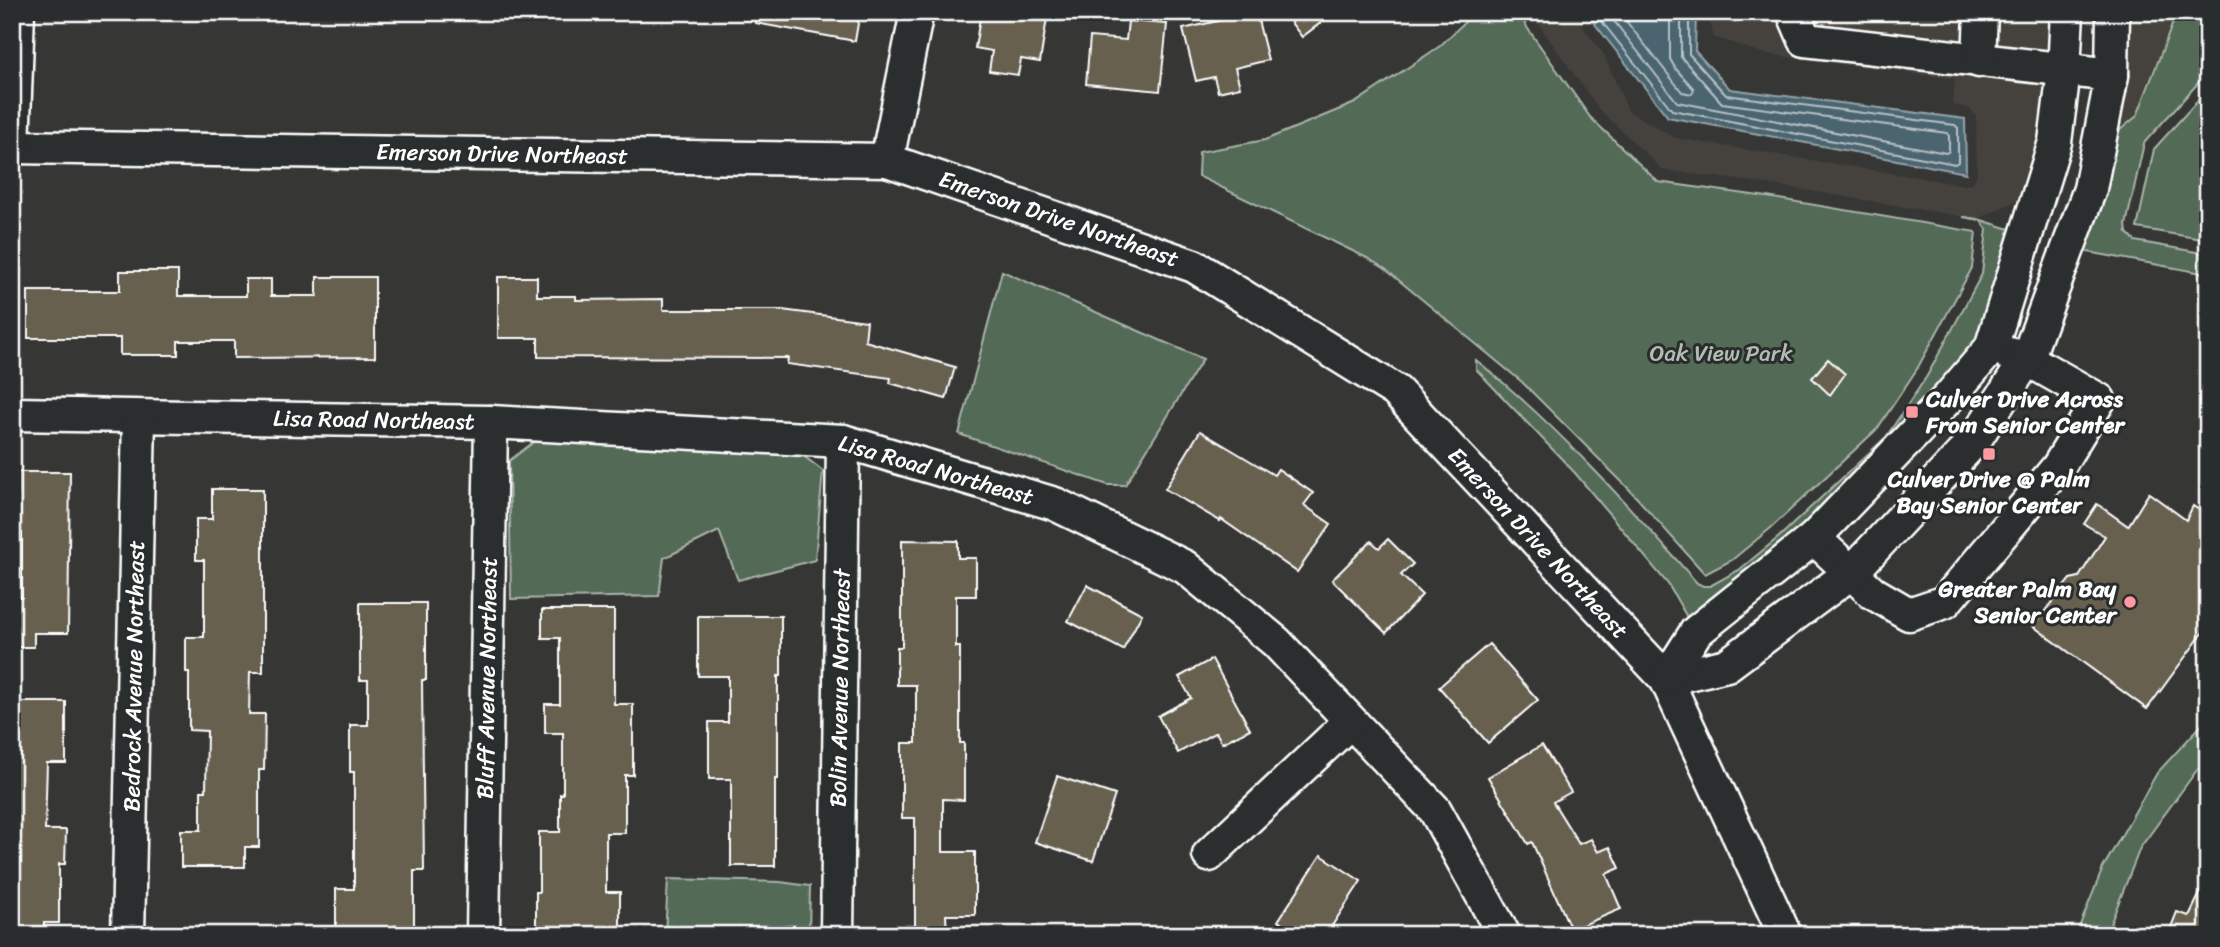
<svg xmlns="http://www.w3.org/2000/svg" width="2220" height="947" font-family="Sriracha,sans-serif">
	<style>
		.built { fill: #45433d }
		.green { fill: #536a57; stroke: #a9b4ab; stroke-width: 2 }
		.water { fill: #4c6570; stroke: #94a3a9; stroke-width: 2 }
		.lines { fill: none; stroke-linecap: round; stroke-linejoin: round }
		.shore { stroke: #b7c1c6; stroke-width: 2 }
		.building { fill: #676050; stroke: #fff; stroke-width: 2 }
		.minor-casing { stroke: #fff; stroke-width: 37 }
		.minor { stroke: #2a2d2e; stroke-width: 32 }
		.poi-dot { fill: #ff9aa2; stroke: #2a2d2e; stroke-width: 2.5 }
		.labels { text-anchor: middle; dominant-baseline: central; stroke-width: 6; stroke-linejoin: round; paint-order: stroke }
		.street-label { font-size: 23px; fill: #fff; stroke: #2a2d2e }
		.park-label { font-size: 23px; fill: #b2bcb3; stroke: #2a2d2e }
		.poi-label { font-size: 23px; font-weight: bold; fill: #fff; stroke: #2a2d2e; text-anchor: start }
	</style>
	<rect width="100%" height="100%" fill="#363735"/>
	<filter id="ink" filterUnits="userSpaceOnUse"><feTurbulence type="fractalNoise" baseFrequency=".0143" numOctaves="2"/><feDisplacementMap in="SourceGraphic" scale="14" xChannelSelector="R" yChannelSelector="G"/><feConvolveMatrix kernelMatrix="1 2 1 2 8 2 1 2 1" color-interpolation-filters="sRGB"/></filter>
	<g filter="url(#ink)">
		<g class="built">
			<path d="M 1532,12 L 1580,12 L 1583,27 L 1604,55 L 1628,111 L 1675,138 L 1964,185 L 1971,185 L 1975,180 L 1977,173 L 1976,116 L 1969,108 L 1953,105 L 1955,79 L 1766,54 L 1714,37 L 1708,12 L 2054,12 L 2042,138 L 2024,197 L 1978,219 L 1768,184 L 1663,170 L 1598,108 L 1535,19 Z"/>
			<path d="M 2126,12 L 2177,12 L 2137,116 L 2114,135 Z"/>
		</g>
		<g class="green">
			<path d="M 1475,12 L 1520,12 L 1526,26 L 1590,117 L 1658,182 L 1767,197 L 1976,232 L 1972,268 L 1917,369 L 1877,429 L 1772,527 L 1732,560 L 1705,574 L 1629,489 L 1522,382 L 1384,268 L 1367,258 L 1198,176 L 1199,152 L 1265,140 L 1355,103 L 1440,46 Z"/>
			<path d="M 2177,12 L 2208,12 L 2208,72 L 2144,143 L 2126,225 L 2127,233 L 2135,241 L 2208,254 L 2208,274 L 2082,251 L 2114,135 L 2137,116 Z"/>
			<path d="M 2208,89 L 2208,240 L 2137,228 L 2154,149 Z"/>
			<path d="M 1963,217 L 1978,219 L 2013,230 L 1979,340 L 1940,386 L 1806,526 L 1688,619 L 1668,584 L 1575,473 L 1476,369 L 1476,360 C 1558,426 1628,505 1697,583 L 1703,586 L 1710,586 L 1739,570 L 1779,537 L 1886,437 L 1927,376 L 1982,274 L 1987,229 L 1980,220 Z"/>
			<path d="M 1002,271 L 1203,359 L 1125,485 L 1108,485 L 959,434 Z"/>
			<path d="M 535,441 L 792,447 L 823,471 L 815,560 L 738,580 L 719,531 L 664,558 L 659,596 L 511,599 L 509,461 Z"/>
			<path d="M 2208,718 L 2208,755 L 2140,848 L 2106,935 L 2076,935 L 2103,868 L 2157,773 Z"/>
			<path d="M 668,879 L 780,882 L 810,886 L 809,935 L 665,935 Z"/>
		</g>
		<path class="water" d="M 1591,12 L 1696,12 L 1695,51 L 1730,89 L 1965,119 L 1966,173 L 1668,117 L 1591,19 Z"/>
		<g class="lines">
			<g class="shore">
				<path d="M 1598,12 L 1599,18 L 1672,110 L 1955,164 L 1958,162 L 1958,128 L 1955,125 L 1726,95 L 1689,54 L 1689,12"/>
				<path d="M 1607,12 L 1677,102 L 1946,153 L 1949,151 L 1949,136 L 1947,133 L 1722,103 L 1681,57 L 1681,12"/>
				<path d="M 1619,12 L 1682,92 L 1692,94 L 1694,89 L 1675,68 L 1670,59 L 1670,12"/>
			</g>
		</g>
		<g class="building">
			<path d="M 756,12 L 860,12 L 855,41 L 755,23 Z"/>
			<path d="M 981,12 L 1048,12 L 1040,62 L 1021,59 L 1018,75 L 989,71 L 992,51 L 975,48 Z"/>
			<path d="M 1256,12 L 1268,60 L 1235,68 L 1240,87 L 1218,92 L 1214,77 L 1196,81 L 1183,29 Z"/>
			<path d="M 1283,12 L 1335,12 L 1302,37 Z"/>
			<path d="M 1128,21 L 1167,24 L 1160,91 L 1086,84 L 1090,37 L 1126,40 Z"/>
			<path d="M 120,271 L 178,271 L 178,296 L 246,296 L 246,279 L 271,279 L 271,296 L 317,296 L 317,277 L 375,277 L 375,357 L 234,358 L 234,341 L 178,341 L 178,355 L 120,355 L 120,338 L 28,338 L 28,291 L 120,291 Z"/>
			<path d="M 498,277 L 537,277 L 537,296 L 576,296 L 576,300 L 663,299 L 663,310 L 782,310 L 867,321 L 865,341 L 955,367 L 946,399 L 890,383 L 891,378 L 787,364 L 788,358 L 538,357 L 538,338 L 498,338 Z"/>
			<path d="M 1828,359 L 1845,374 L 1830,395 L 1812,378 Z"/>
			<path d="M 1200,431 L 1274,475 L 1278,469 L 1313,493 L 1304,505 L 1331,524 L 1297,572 L 1221,519 L 1220,521 L 1165,489 Z"/>
			<path d="M 18,472 L 70,472 L 68,633 L 34,633 L 34,647 L 12,647 L 12,597 L 22,597 L 22,533 L 12,533 L 12,493 L 18,493 Z"/>
			<path d="M 212,489 L 263,489 L 263,672 L 250,672 L 249,714 L 265,714 L 264,770 L 259,770 L 259,847 L 245,847 L 245,867 L 181,867 L 181,830 L 201,830 L 201,791 L 206,791 L 207,731 L 189,730 L 189,672 L 186,672 L 186,637 L 204,637 L 204,560 L 196,560 L 196,519 L 212,519 Z"/>
			<path d="M 2149,493 L 2186,520 L 2193,506 L 2208,516 L 2208,626 L 2147,709 L 2033,626 L 2070,579 L 2079,577 L 2105,536 L 2084,524 L 2097,504 L 2128,526 Z"/>
			<path d="M 1388,539 L 1413,564 L 1401,575 L 1422,595 L 1386,633 L 1332,580 L 1371,541 L 1379,548 Z"/>
			<path d="M 902,540 L 958,541 L 958,558 L 976,558 L 976,596 L 956,596 L 956,647 L 960,647 L 960,743 L 964,743 L 964,800 L 943,799 L 943,852 L 975,852 L 975,915 L 946,915 L 947,935 L 915,935 L 915,818 L 902,818 L 902,743 L 916,743 L 916,685 L 897,685 L 897,647 L 902,647 Z"/>
			<path d="M 1087,585 L 1142,614 L 1123,650 L 1068,621 Z"/>
			<path d="M 360,603 L 426,603 L 426,680 L 422,680 L 424,871 L 414,871 L 414,926 L 394,926 L 394,935 L 336,935 L 336,889 L 354,889 L 354,772 L 350,772 L 350,725 L 368,725 L 368,680 L 360,680 Z"/>
			<path d="M 542,610 L 614,610 L 614,704 L 633,704 L 633,775 L 625,775 L 625,833 L 606,833 L 606,892 L 620,892 L 620,935 L 536,934 L 536,892 L 539,892 L 539,832 L 560,832 L 560,794 L 563,794 L 563,733 L 545,733 L 545,704 L 560,704 L 560,638 L 542,638 Z"/>
			<path d="M 698,616 L 781,616 L 781,676 L 778,676 L 778,779 L 775,779 L 775,866 L 731,866 L 731,779 L 709,779 L 709,722 L 728,722 L 728,676 L 698,676 Z"/>
			<path d="M 1489,644 L 1538,700 L 1488,743 L 1439,687 Z"/>
			<path d="M 1212,659 L 1250,729 L 1222,743 L 1216,732 L 1178,753 L 1158,716 L 1191,698 L 1179,677 Z"/>
			<path d="M 12,702 L 66,702 L 66,763 L 47,763 L 45,830 L 66,830 L 65,864 L 59,864 L 59,923 L 44,923 L 44,935 L 12,935 Z"/>
			<path d="M 1542,745 L 1571,792 L 1553,802 L 1579,844 L 1591,839 L 1598,852 L 1610,847 L 1620,868 L 1606,874 L 1621,909 L 1571,930 L 1532,842 L 1528,844 L 1488,777 Z"/>
			<path d="M 1057,776 L 1115,795 L 1093,861 L 1035,842 Z"/>
			<path d="M 1321,855 L 1361,881 L 1326,935 L 1300,935 L 1278,921 Z"/>
			<path d="M 2208,877 L 2208,935 L 2168,935 L 2177,912 L 2189,916 Z"/>
		</g>
		<g class="lines">
			<g class="minor-casing">
				<g id="minor">
					<path d="M 1793,12 L 1805,40 L 2112,75"/>
					<path d="M 1979,61 L 1981,12"/>
					<path d="M 12,147 L 887,160 L 1194,266 L 1396,391 L 1666,679 L 1785,935"/>
					<path d="M 13,147 L 18,12"/>
					<path d="M 887,160 L 917,12"/>
					<path d="M 12,414 L 491,422 L 843,441 L 1055,504 L 1185,567 L 1276,642 L 1435,810 L 1504,935"/>
					<path d="M 1814,538 L 1873,593 L 1909,614 L 1945,602 L 2058,467 L 2099,400 L 2027,359 L 2009,354"/>
					<path d="M 1666,679 L 1727,665 L 1852,572 L 1974,441 L 2027,359 L 2090,189 L 2112,75 L 2113,12"/>
					<path d="M 1666,679 L 1696,632 L 1814,538 L 1949,397 L 1991,348 L 2055,142 L 2064,71 L 2067,12"/>
					<path d="M 1209,855 L 1350,722"/>
					<path d="M 128,935 L 139,417"/>
					<path d="M 483,935 L 491,422"/>
					<path d="M 837,935 L 843,441"/>
				</g>
			</g>
			<use href="#minor" class="minor"/>
		</g>
	</g>
	<g class="poi-dot">
		<rect x="1905" y="405" width="14" height="14" rx="3.5"/>
		<rect x="1982" y="447" width="14" height="14" rx="3.5"/>
		<circle cx="2130" cy="602" r="7"/>
	</g>
	<g class="labels">
		<g class="street-label">
			<text transform="translate(502 154) rotate(1)">Emerson Drive Northeast</text>
			<text transform="translate(1059 219) rotate(19)">Emerson Drive Northeast</text>
			<text transform="translate(374 420) rotate(1)">Lisa Road Northeast</text>
			<text transform="translate(936 470) rotate(16)">Lisa Road Northeast</text>
			<text transform="translate(1538 543) rotate(47)">Emerson Drive Northeast</text>
			<text transform="translate(134 676) rotate(-89)">Bedrock Avenue Northeast</text>
			<text transform="translate(487 678) rotate(-89)">Bluff Avenue Northeast</text>
			<text transform="translate(840 688) rotate(-89)">Bolin Avenue Northeast</text>
		</g>
		<g class="park-label">
			<text x="1721" y="353">Oak View Park</text>
		</g>
		<g class="poi-label">
			<text x="1926" y="399">Culver Drive Across<tspan x="1926" dy="26">From Senior Center</tspan></text>
			<text x="1989" y="479" text-anchor="middle">Culver Drive @ Palm<tspan x="1989" dy="26">Bay Senior Center</tspan></text>
			<text x="2116" y="589" text-anchor="end">Greater Palm Bay<tspan x="2116" dy="26">Senior Center</tspan></text>
		</g>
	</g>
	<rect width="2220" height="947" fill="none" stroke="#2a2d2e" stroke-width="42"/>
	<rect x="21" y="21" width="2178" height="905" fill="none" stroke="#fff" stroke-width="2.5" filter="url(#ink)"/>
</svg>
